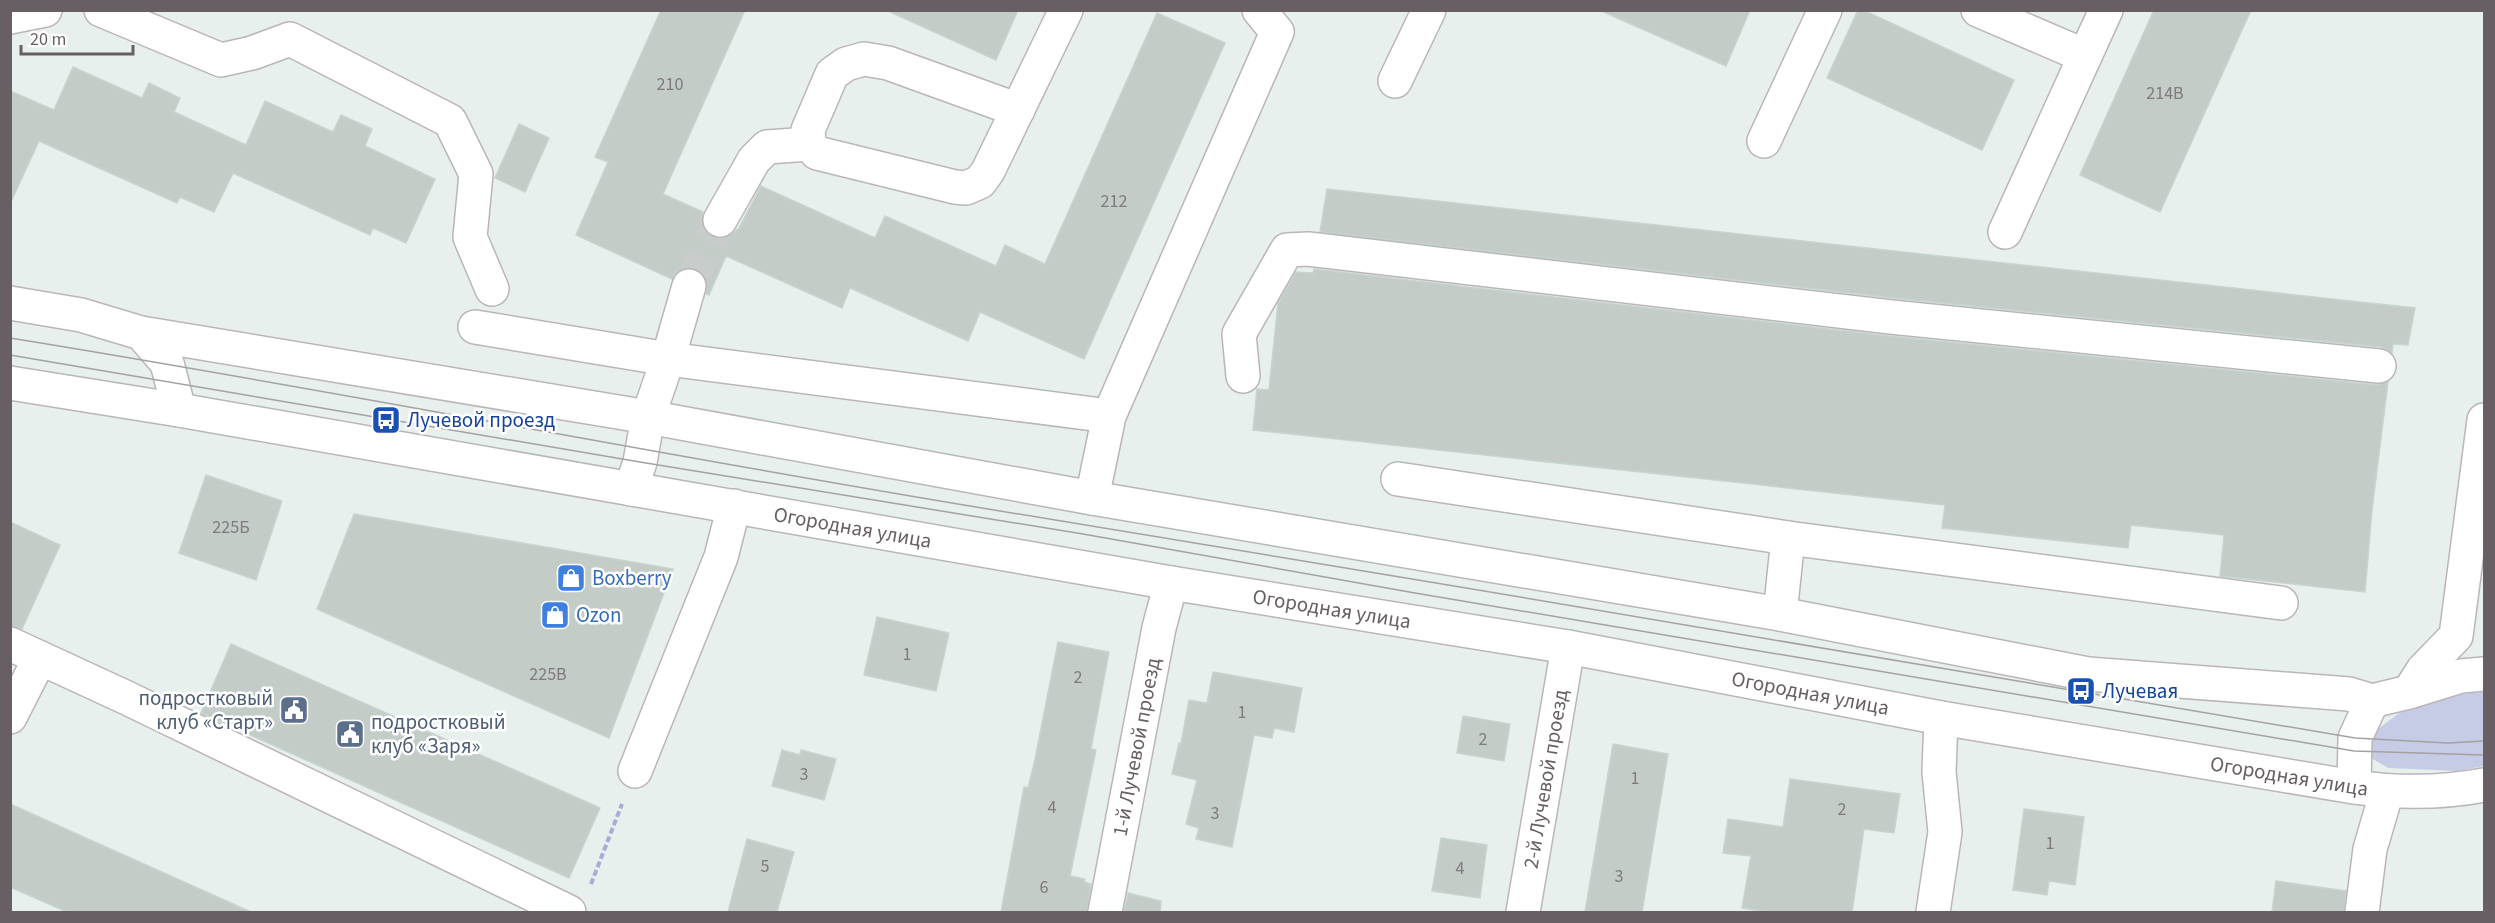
<svg xmlns="http://www.w3.org/2000/svg" width="2495" height="923" font-family="'Source Sans 3',sans-serif">
	<style>
		.green { fill: #c6cce6 }
		.building { fill: #c4ccc7; stroke: #c6d5ce; stroke-width: 1.5 }
		.lines { fill: none; stroke-linecap: round; stroke-linejoin: round }
		.minor-tunnel { stroke: #c8cccb; stroke-width: 33; stroke-dasharray: 33 16; stroke-linecap: butt }
		.minor-casing { stroke: #bbb5b9; stroke-width: 36 }
		.path { stroke: #adaad8; stroke-width: 4; stroke-dasharray: 6 3; stroke-linecap: butt }
		.minor { stroke: #fff; stroke-width: 33 }
		.tram { stroke: #a4a1a3; stroke-width: 1.5 }
		.labels { text-anchor: middle; dominant-baseline: central; stroke-width: 5; stroke-linejoin: round; paint-order: stroke }
		.number-label { font-size: 18px; fill: #7e7a7d }
		.transit-label { font-size: 21px; fill: #164399; stroke: #fff; text-anchor: start }
		.street-label { font-size: 21px; fill: #675f64; stroke: #fff }
		.shop-label { font-size: 21px; fill: #366cbe; stroke: #fff; text-anchor: start }
		.service-label { font-size: 21px; fill: #4e5e75; stroke: #fff; text-anchor: end }
	</style>
	<rect width="100%" height="100%" fill="#e8f0ed"/>
	<path class="green" d="M 2484,692 L 2484,766 L 2458,771 L 2388,768 L 2371,758 L 2371,744 L 2378,729 L 2417,700 L 2431,696 Z"/>
	<g class="building">
		<path d="M 661,10 L 745,10 L 663,194 L 703,212 L 701,221 L 704,229 L 710,236 L 721,239 L 729,236 L 739,228 L 761,186 L 875,238 L 885,216 L 996,266 L 1005,245 L 1045,264 L 1157,13 L 1225,43 L 1084,359 L 980,312 L 968,341 L 850,288 L 842,308 L 726,256 L 709,295 L 706,294 L 707,281 L 703,273 L 695,268 L 684,268 L 676,272 L 672,279 L 576,235 L 608,162 L 595,157 Z"/>
		<path d="M 886,10 L 1018,10 L 996,60 Z"/>
		<path d="M 1599,10 L 1750,10 L 1726,66 Z"/>
		<path d="M 1858,10 L 1863,10 L 2014,80 L 1982,150 L 1827,78 Z"/>
		<path d="M 2154,10 L 2251,10 L 2160,212 L 2080,175 Z"/>
		<path d="M 73,67 L 142,98 L 149,83 L 180,98 L 174,112 L 246,145 L 265,101 L 333,132 L 341,115 L 372,129 L 365,146 L 435,179 L 406,243 L 373,228 L 370,235 L 233,173 L 214,212 L 180,197 L 177,203 L 39,141 L 10,204 L 10,91 L 54,110 Z"/>
		<path d="M 519,124 L 549,138 L 525,192 L 495,178 Z"/>
		<path d="M 1327,189 L 2415,308 L 2408,345 L 2393,344 L 2392,353 L 2381,347 L 1893,298 L 1320,232 Z"/>
		<path d="M 1314,269 L 1889,336 L 2377,385 L 2388,382 L 2372,510 L 2365,592 L 2220,576 L 2224,535 L 2131,525 L 2128,548 L 1942,528 L 1945,505 L 1253,430 L 1257,389 L 1269,390 L 1278,303 L 1296,272 L 1313,273 Z"/>
		<path d="M 206,475 L 282,501 L 256,580 L 179,553 Z"/>
		<path d="M 354,514 L 673,569 L 609,738 L 317,609 Z"/>
		<path d="M 10,522 L 60,545 L 22,629 L 10,626 Z"/>
		<path d="M 877,617 L 949,633 L 936,691 L 864,675 Z"/>
		<path d="M 1058,642 L 1109,652 L 1091,749 L 1096,750 L 1070,876 L 1085,879 L 1084,882 L 1091,884 L 1087,912 L 1001,912 L 1024,787 L 1028,788 L 1035,759 Z"/>
		<path d="M 231,644 L 600,808 L 569,878 L 201,713 Z"/>
		<path d="M 1213,672 L 1302,688 L 1294,732 L 1274,728 L 1272,738 L 1254,735 L 1232,847 L 1196,839 L 1199,828 L 1186,824 L 1197,780 L 1172,774 L 1179,743 L 1181,744 L 1189,700 L 1207,703 Z"/>
		<path d="M 1463,716 L 1510,724 L 1504,761 L 1457,753 Z"/>
		<path d="M 1613,744 L 1668,754 L 1642,912 L 1585,912 Z"/>
		<path d="M 782,750 L 800,755 L 801,750 L 836,759 L 824,800 L 772,786 Z"/>
		<path d="M 1790,779 L 1900,794 L 1894,833 L 1864,829 L 1852,912 L 1769,912 L 1742,908 L 1751,856 L 1723,853 L 1728,819 L 1783,827 Z"/>
		<path d="M 10,804 L 251,912 L 67,912 L 10,887 Z"/>
		<path d="M 2024,809 L 2084,817 L 2075,885 L 2049,881 L 2047,895 L 2013,890 Z"/>
		<path d="M 1441,838 L 1487,845 L 1480,898 L 1432,891 Z"/>
		<path d="M 747,839 L 794,852 L 777,912 L 728,912 Z"/>
		<path d="M 2276,881 L 2346,891 L 2344,912 L 2272,912 Z"/>
		<path d="M 1128,893 L 1161,901 L 1160,912 L 1124,912 Z"/>
	</g>
	<g class="lines">
		<path class="minor-tunnel" d="M 689,286 L 720,220"/>
		<g class="minor-casing">
			<g id="minor">
				<path d="M 101,10 L 221,60 L 252,53 L 290,39 L 450,121 L 476,174 L 470,237 L 492,289"/>
				<path d="M 1978,10 L 2085,56"/>
				<path d="M 10,17 L 45,10"/>
				<path d="M 1395,81 L 1429,10"/>
				<path d="M 1018,110 L 888,63 L 864,59 L 846,64 L 832,74 L 808,130 L 809,144 L 817,153 L 955,187 L 966,188 L 980,182 L 988,171 L 1066,10"/>
				<path d="M 1764,141 L 1825,10"/>
				<path d="M 720,220 L 754,160 L 767,147 L 809,144"/>
				<path d="M 2005,232 L 2106,10"/>
				<path d="M 10,303 L 81,315 L 141,333 L 167,363 L 179,410"/>
				<path d="M 475,327 L 668,359 L 1109,416"/>
				<path d="M 141,333 L 648,417 L 1092,498 L 1109,416 L 1277,32 L 1259,10"/>
				<path d="M 1243,376 L 1239,334 L 1287,250 L 1308,249 L 1891,317 L 2379,366"/>
				<path id="s1" d="M 10,383 L 179,410 L 1171,583 L 1568,647 L 1941,718 L 2354,787 C 2397,793 2442,793 2484,785"/>
				<path d="M 1398,479 L 1788,538"/>
				<path d="M 631,489 L 640,462 L 648,417 L 668,359 L 689,286"/>
				<path d="M 1092,498 L 1780,614 L 2088,674 L 2349,694 L 2372,701 L 2409,692 L 2461,676 L 2484,674"/>
				<path d="M 1780,614 L 1788,538 L 2281,603"/>
				<path d="M 10,644 L 127,698 L 569,912"/>
				<path d="M 2409,692 L 2423,670 L 2456,636 L 2484,420"/>
				<path d="M 10,717 L 40,658"/>
				<path d="M 635,771 L 721,557 L 734,506"/>
				<path d="M 2354,787 L 2355,738 L 2372,701"/>
				<path id="s2" d="M 1105,912 L 1159,628 L 1171,583"/>
				<path id="s3" d="M 1523,912 L 1568,647"/>
				<path d="M 1933,912 L 1945,832 L 1939,772 L 1941,718"/>
				<path d="M 2362,912 L 2370,849 L 2387,791"/>
			</g>
		</g>
		<path class="path" d="M 591,884 L 622,804"/>
		<use href="#minor" class="minor"/>
		<g class="tram">
			<path d="M 10,338 C 333,390 654,454 976,507 C 1436,582 1896,660 2355,738 L 2448,743 L 2484,741"/>
			<path d="M 10,355 L 640,462 L 1083,534 L 1415,593 L 2354,751 L 2484,755"/>
		</g>
	</g>
	<defs>
		<g id="bus-square" transform="scale(1.5)"><rect x="-9" y="-9" width="18" height="18" rx="4" fill="#1a4fb4" stroke="#fff"/><path d="M-5-6H5V4H4V6H2V4H-2V6H-4V4H-5ZM-3.5-4V0h7V-4ZM-3.5 1.2v1.5H-2V1.2ZM2 1.2v1.5H3.5V1.2Z" fill="#fff"/></g>
		<g id="shop-square" transform="scale(1.5)"><rect x="-9" y="-9" width="18" height="18" rx="4" fill="#3f7fe0" stroke="#fff"/><path d="M-5-2.5h2.3a2.7 3.5 0 0 1 5.4 0H5L5.5 6h-11ZM-1.5-2.5h3a1.5 2.3 0 0 0-3 0Z" fill="#fff"/></g>
		<g id="civic-square" transform="scale(1.5)"><rect x="-9" y="-9" width="18" height="18" rx="4" fill="#5c6f8a" stroke="#fff"/><path d="M-.6-6.5H3V-4.5H.6V-3L4-1V1h2V6H-6V1h2V-1L-.6-3ZM-1.2 2.5V6h2.4V2.5Z" fill="#fff"/></g>
	</defs>
	<g fill-rule="evenodd">
		<use href="#bus-square" x="386" y="420"/>
		<use href="#shop-square" x="571" y="578"/>
		<use href="#shop-square" x="555" y="615"/>
		<use href="#bus-square" x="2081" y="691"/>
		<use href="#civic-square" x="294" y="710"/>
		<use href="#civic-square" x="350" y="734"/>
	</g>
	<g class="labels">
		<g class="number-label">
			<text x="670" y="84">210</text>
			<text x="2165" y="93">214В</text>
			<text x="1114" y="201">212</text>
			<text x="231" y="527">225Б</text>
			<text x="907" y="654">1</text>
			<text x="548" y="674">225В</text>
			<text x="1078" y="677">2</text>
			<text x="1242" y="712">1</text>
			<text x="1483" y="739">2</text>
			<text x="804" y="774">3</text>
			<text x="1635" y="778">1</text>
			<text x="1052" y="807">4</text>
			<text x="1842" y="809">2</text>
			<text x="1215" y="813">3</text>
			<text x="2050" y="843">1</text>
			<text x="765" y="866">5</text>
			<text x="1460" y="868">4</text>
			<text x="1619" y="876">3</text>
			<text x="1044" y="887">6</text>
		</g>
		<g class="transit-label">
			<text x="407" y="420">Лучевой проезд</text>
			<text x="2102" y="691">Лучевая</text>
		</g>
		<g class="street-label">
			<text stroke="none"><textPath href="#s1" startOffset="855">Огородная улица</textPath></text>
			<text stroke="none"><textPath href="#s1" startOffset="1341">Огородная улица</textPath></text>
			<text stroke="none"><textPath href="#s1" startOffset="1827">Огородная улица</textPath></text>
			<text stroke="none"><textPath href="#s2" startOffset="168">1-й Лучевой проезд</textPath></text>
			<text stroke="none"><textPath href="#s1" startOffset="2313">Огородная улица</textPath></text>
			<text stroke="none"><textPath href="#s3" startOffset="135">2-й Лучевой проезд</textPath></text>
		</g>
		<g class="shop-label">
			<text x="592" y="578">Boxberry</text>
			<text x="576" y="615">Ozon</text>
		</g>
		<g class="service-label">
			<text x="273" y="698">подростковый<tspan x="273" dy="24">клуб «Старт»</tspan></text>
			<text x="371" y="722" text-anchor="start">подростковый<tspan x="371" dy="24">клуб «Заря»</tspan></text>
		</g>
	</g>
	<rect width="2495" height="923" fill="none" stroke="#675f64" stroke-width="24"/>
	<path d="M21 45v9h112v-9" fill="none" stroke="#675f64" stroke-width="3"/>
	<text x="30" y="45" font-size="18" fill="#675f64" stroke="#ffffff" stroke-width="4.5" paint-order="stroke">20 m</text>
</svg>
